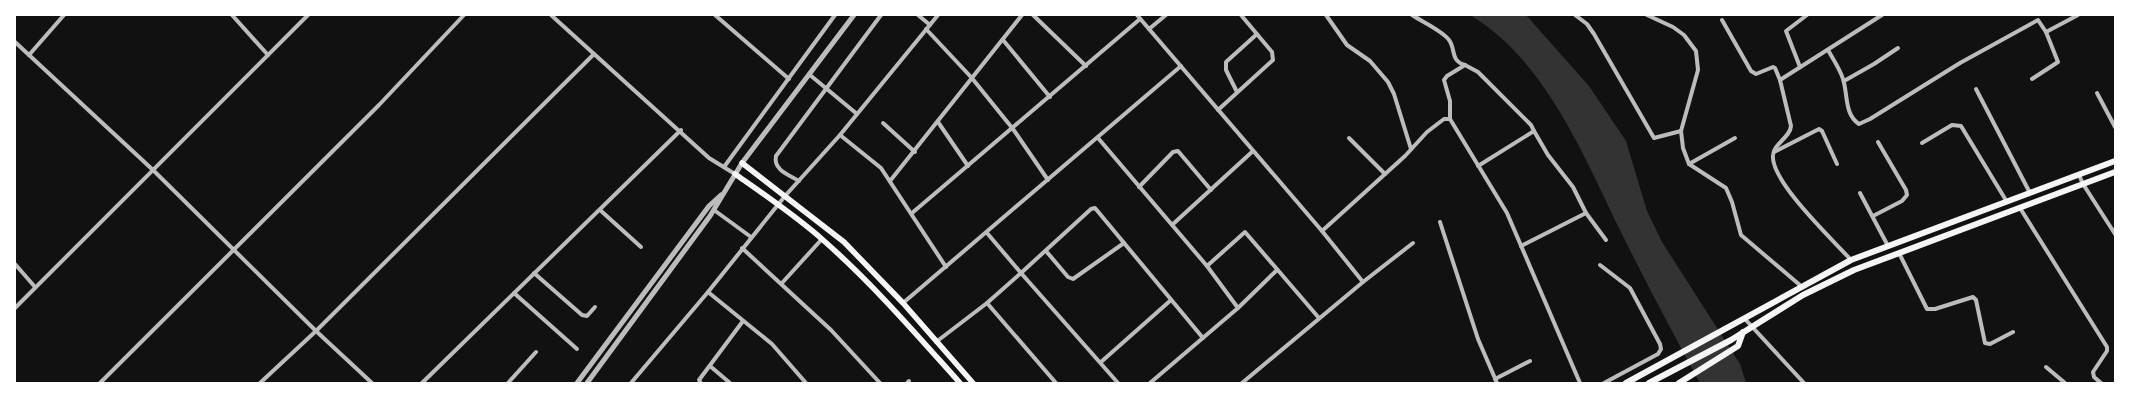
<svg xmlns="http://www.w3.org/2000/svg" width="2130" height="398" font-family="'Fira Sans Condensed',sans-serif">
	<style>
		.water { fill: #333 }
		.lines { fill: none; stroke-linecap: round; stroke-linejoin: round }
		.minor { stroke: #bcbcbc; stroke-width: 4 }
		.tertiary { stroke: #bcbcbc; stroke-width: 5 }
		.secondary { stroke: #f5f5f5; stroke-width: 5.5 }
		.trunk { stroke: #f5f5f5; stroke-width: 6 }
	</style>
	<rect width="100%" height="100%" fill="#111"/>
	<path class="water" d="M 1470,15 L 1526,15 L 1589,86 L 1626,141 L 1647,211 L 1662,242 L 1740,364 L 1746,383 L 1700,383 C 1673,333 1646,283 1621,232 C 1584,157 1546,60 1470,15 Z"/>
	<g class="lines">
		<g class="minor">
			<path d="M 232,15 L 268,55"/>
			<path d="M 551,15 L 709,158 L 735,174"/>
			<path d="M 715,15 L 789,79"/>
			<path d="M 918,15 L 930,25"/>
			<path d="M 1033,15 L 1086,66"/>
			<path d="M 1137,15 L 1322,231 L 1363,282 L 1242,383"/>
			<path d="M 1326,15 L 1347,45 L 1370,61 L 1388,82 L 1394,94 L 1411,149"/>
			<path d="M 1412,15 C 1421,21 1443,31 1449,40 C 1456,49 1450,61 1465,65"/>
			<path d="M 1575,15 L 1587,24 L 1594,34 L 1654,138 L 1681,131"/>
			<path d="M 1647,15 L 1673,27 L 1684,35 L 1696,51 L 1698,70 L 1681,131 L 1683,148 L 1689,164 L 1726,188 L 1732,202 L 1741,235 L 1801,286"/>
			<path d="M 1722,20 L 1751,71 L 1756,74 L 1773,67 L 1775,68 L 1780,80"/>
			<path d="M 926,29 L 971,77 L 1013,129 L 1048,180"/>
			<path d="M 1149,29 L 1166,15"/>
			<path d="M 2046,32 L 2078,15"/>
			<path d="M 1003,40 L 1050,97"/>
			<path d="M 15,42 L 153,170 L 316,331 L 372,383"/>
			<path d="M 1828,50 C 1833,59 1840,69 1843,79 C 1848,94 1844,114 1859,124 L 1870,119 L 1960,63 L 2038,20 L 2046,32 L 2058,62 L 2032,79"/>
			<path d="M 29,55 L 64,15"/>
			<path d="M 1800,67 L 1786,31 L 1807,15"/>
			<path d="M 810,75 L 857,114"/>
			<path d="M 1844,81 L 1874,64 L 1898,48"/>
			<path d="M 1976,89 L 2030,193"/>
			<path d="M 1237,92 L 1226,70 L 1226,62 L 1257,34"/>
			<path d="M 2097,93 L 2115,127"/>
			<path d="M 1218,110 L 1273,60 L 1272,52 L 1241,15"/>
			<path d="M 1450,119 L 1450,101 L 1444,80 L 1447,76 L 1465,65 L 1478,72 L 1531,125 L 1534,131 L 1478,166"/>
			<path d="M 938,122 L 968,166"/>
			<path d="M 883,123 L 915,152"/>
			<path d="M 1534,131 L 1548,155 L 1573,187 L 1586,213"/>
			<path d="M 840,135 L 881,168 L 946,267"/>
			<path d="M 1098,138 L 1207,266 L 1238,308"/>
			<path d="M 1349,138 L 1385,174"/>
			<path d="M 1922,143 L 1952,125 L 1961,126 L 2007,202"/>
			<path d="M 1774,152 L 1819,129 L 1822,131 L 1837,164"/>
			<path d="M 1689,164 L 1735,138"/>
			<path d="M 724,167 L 835,15"/>
			<path d="M 2079,175 L 2083,184 L 2115,234"/>
			<path d="M 799,181 C 789,175 773,170 776,156 L 881,15"/>
			<path d="M 890,181 L 1022,15"/>
			<path d="M 1139,187 L 1173,152 L 1178,151 L 1211,190"/>
			<path d="M 1860,193 L 1888,246"/>
			<path d="M 2020,208 L 2107,347 L 2107,351 L 2093,372 L 2094,377 L 2101,383"/>
			<path d="M 600,210 L 641,247"/>
			<path d="M 714,210 L 751,237"/>
			<path d="M 912,213 L 1140,19"/>
			<path d="M 1873,216 L 1902,201 L 1907,195 L 1906,190 L 1878,142"/>
			<path d="M 1440,222 L 1478,339 L 1497,383"/>
			<path d="M 1172,225 L 1253,151"/>
			<path d="M 1322,231 L 1405,156 L 1427,132 L 1444,119 L 1450,119 L 1507,213 L 1580,383"/>
			<path d="M 987,233 L 1021,273 L 1091,209 L 1095,208 L 1203,338"/>
			<path d="M 1521,246 L 1586,213 L 1606,240"/>
			<path d="M 742,248 L 831,330 L 880,383"/>
			<path d="M 1046,251 L 1068,277 L 1073,279 L 1124,243"/>
			<path d="M 1899,253 L 1927,309 L 1935,309 L 1973,297 L 1976,300 L 1985,343 L 1990,344 L 2013,332"/>
			<path d="M 1851,260 C 1833,240 1770,181 1773,155 C 1774,143 1790,138 1791,126 L 1780,80 L 1882,15"/>
			<path d="M 15,264 L 35,287"/>
			<path d="M 1600,265 L 1630,288 L 1660,344 L 1661,349 L 1658,354 L 1604,383"/>
			<path d="M 1207,266 L 1245,232 L 1319,318"/>
			<path d="M 534,273 L 582,315 L 587,316 L 595,307"/>
			<path d="M 1363,282 L 1413,243"/>
			<path d="M 782,283 L 822,239"/>
			<path d="M 708,292 L 772,344 L 806,383"/>
			<path d="M 514,293 L 577,349"/>
			<path d="M 903,303 L 1181,66"/>
			<path d="M 987,303 L 1021,273 L 1118,383"/>
			<path d="M 15,308 L 308,15"/>
			<path d="M 1744,318 L 1804,383"/>
			<path d="M 936,342 L 987,303 L 1056,383"/>
			<path d="M 1101,362 L 1171,300"/>
			<path d="M 710,366 L 730,383"/>
			<path d="M 2046,367 L 2065,383"/>
			<path d="M 1495,379 L 1530,361"/>
			<path d="M 100,383 L 379,105 L 464,15"/>
			<path d="M 260,383 L 316,331 L 594,54"/>
			<path d="M 422,383 L 681,130"/>
			<path d="M 508,383 L 536,352"/>
			<path d="M 631,383 L 708,292 L 785,196 L 840,135 L 938,15"/>
			<path d="M 701,383 L 699,380 L 743,321"/>
			<path d="M 907,383 L 909,381"/>
			<path d="M 1150,383 L 1238,308 L 1277,270"/>
		</g>
		<g class="tertiary">
			<path d="M 577,383 L 709,206 L 721,195"/>
			<path d="M 587,383 L 710,216 L 742,163 L 854,15"/>
		</g>
		<g class="secondary">
			<path d="M 742,163 L 844,242 L 903,303 L 973,383"/>
			<path d="M 735,174 C 765,195 796,216 823,240 C 873,284 916,334 960,383"/>
		</g>
		<g class="trunk">
			<path d="M 1626,383 L 1851,260 L 2115,161"/>
			<path d="M 1649,383 L 1731,340 L 1803,295 L 1854,270 L 2115,172"/>
			<path d="M 1679,383 L 1738,346 L 1743,332"/>
		</g>
	</g>
	<rect width="2130" height="398" fill="none" stroke="#ffffff" stroke-width="32"/>
</svg>
